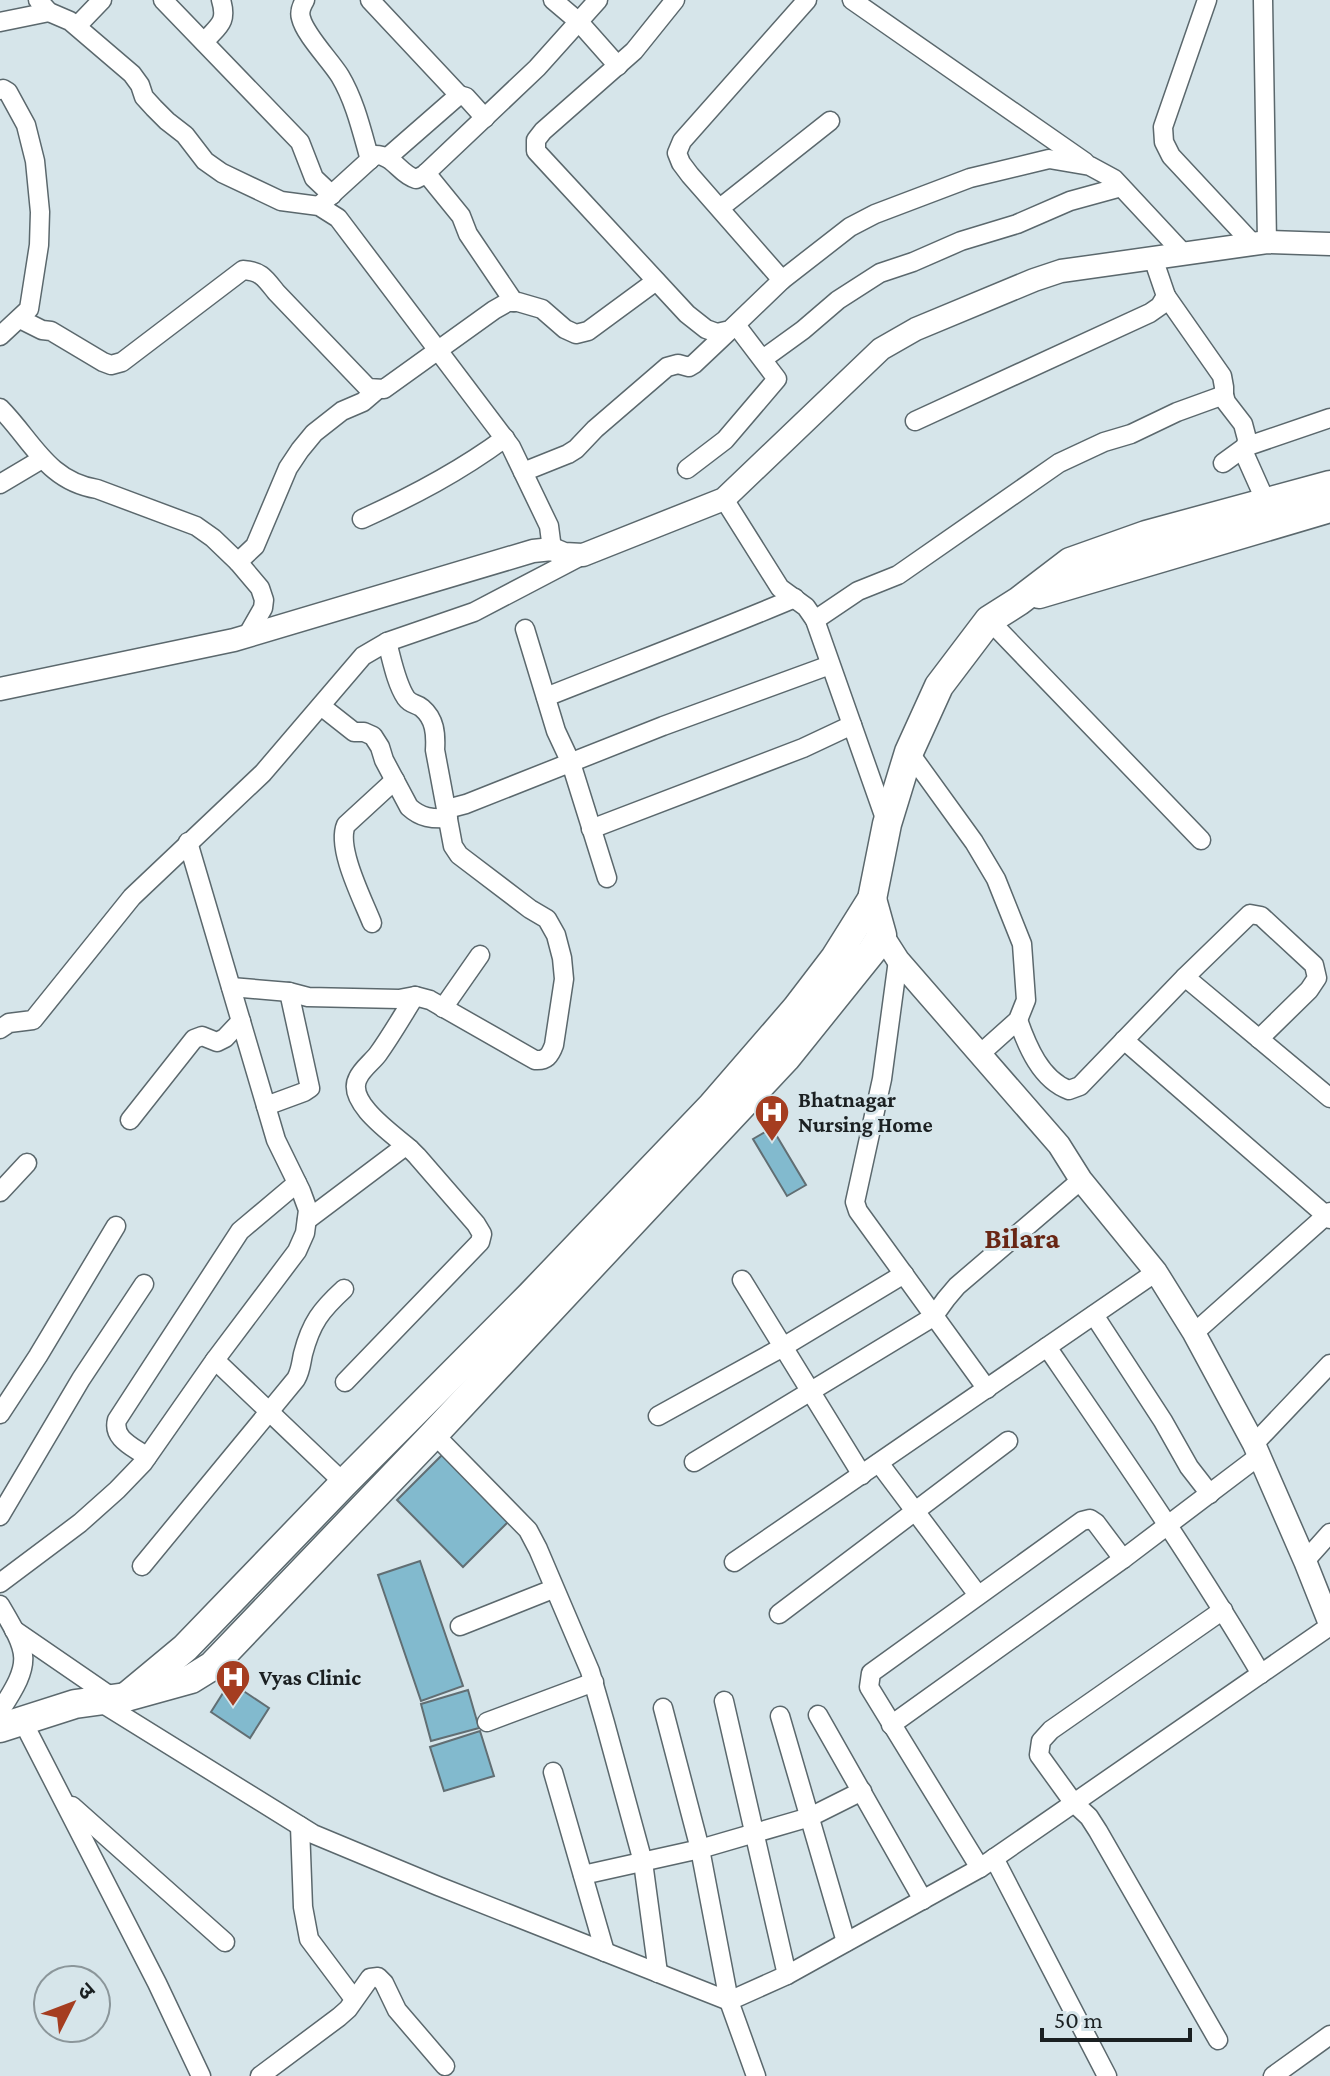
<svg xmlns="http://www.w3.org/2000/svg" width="1330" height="2076" font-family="'Crimson Pro','Noto Sans Devanagari',serif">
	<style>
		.building { fill: #82bace; stroke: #616e73; stroke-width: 2 }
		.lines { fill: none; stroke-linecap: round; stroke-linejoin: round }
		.minor-casing { stroke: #5b686d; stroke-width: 21 }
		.tertiary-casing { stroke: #5b686d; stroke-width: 25 }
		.primary-casing { stroke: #5b686d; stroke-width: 31 }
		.minor { stroke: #fff; stroke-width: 18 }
		.tertiary { stroke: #fff; stroke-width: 22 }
		.primary { stroke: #fff; stroke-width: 28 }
		.labels { text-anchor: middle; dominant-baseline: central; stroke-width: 6; stroke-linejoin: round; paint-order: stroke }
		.poi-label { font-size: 22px; font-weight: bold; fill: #1b2022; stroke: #d6e5ea; text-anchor: start }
		.district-label { font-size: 30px; font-weight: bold; fill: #682513; stroke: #d6e5ea }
	</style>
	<rect width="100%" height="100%" fill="#d6e5ea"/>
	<g class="building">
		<path d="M 772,1128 L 806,1185 L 787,1196 L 753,1139 Z"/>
		<path d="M 443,1454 L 509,1521 L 463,1567 L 397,1500 Z"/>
		<path d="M 420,1561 L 463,1686 L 421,1701 L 378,1575 Z"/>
		<path d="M 230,1682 L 269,1708 L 250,1738 L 211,1712 Z"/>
		<path d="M 468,1690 L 479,1728 L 431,1741 L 421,1704 Z"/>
		<path d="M 480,1731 L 494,1776 L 444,1791 L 430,1747 Z"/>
	</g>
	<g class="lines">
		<g class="minor-casing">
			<g id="minor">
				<path d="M 38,0 L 49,12 L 70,21 L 132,74 L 140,85 L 144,97 L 154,108 L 167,121 L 185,135 L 205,161 L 222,173 L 281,201 L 319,206 L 338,218 L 511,447 L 549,526 L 552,549"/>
				<path d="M 163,0 L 300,142 L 314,178 L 332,195"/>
				<path d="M 305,0 C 302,5 299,12 301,18 C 305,35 330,60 340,76 C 355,101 362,132 370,160"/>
				<path d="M 370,0 L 459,95"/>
				<path d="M 553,0 L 579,22 L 618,66"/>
				<path d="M 675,0 L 634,51 L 543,131 L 536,140 L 536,151 L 687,314 L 706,329 L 717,333 L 730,330 L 782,280 L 850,227 L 875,214 L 970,178 L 1049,159 L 1090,166 L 1114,179 L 1183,253"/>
				<path d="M 852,0 L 1085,162"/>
				<path d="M 1207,0 L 1163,127 L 1164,142 L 1171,156 L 1254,245"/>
				<path d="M 1263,0 L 1267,242"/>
				<path d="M 0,22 L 49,12"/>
				<path d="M 77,26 L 102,0"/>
				<path d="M 204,42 C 218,26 228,23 221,0"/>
				<path d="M 0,90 L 3,89 L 8,92 L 26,125 L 35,161 L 40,212 L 39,245 L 29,309 L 0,336"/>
				<path d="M 388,157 L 459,95 L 466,97 L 485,118"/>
				<path d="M 426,173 L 461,216 L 468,234 L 514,302"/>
				<path d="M 319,206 L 375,155 C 394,155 399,174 416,179 L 424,175 L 537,68 L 598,0"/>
				<path d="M 720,208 L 830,121"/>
				<path d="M 782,280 L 690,175 L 681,163 L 677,153 L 682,141 L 807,0"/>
				<path d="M 1166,296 L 1222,376 L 1224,387 L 1224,395 L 1226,402 L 1243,424 L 1247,439 L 1245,455 L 1266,502"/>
				<path d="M 20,319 L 42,330 L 51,331 L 103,362 L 111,365 L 122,362 L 243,270 C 261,271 265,278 276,292 L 368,388 L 384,389 L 494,310 L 508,302 L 518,302 L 542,309 L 565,329 L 576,334 L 588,331 L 656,281"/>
				<path d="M 763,359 L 803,330 L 838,300 L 880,273 L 913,262 L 961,241 L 1017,224 L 1070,201 L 1121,187"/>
				<path d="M 0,408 C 32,440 47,481 97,489 L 196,526 L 213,538 L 238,562 L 260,588 L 264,600 L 263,608 L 247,636"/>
				<path d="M 915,421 L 1150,313 L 1160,306 L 1166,296 L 1153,258"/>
				<path d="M 1223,463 L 1245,447 L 1330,418"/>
				<path d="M 687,469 L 725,440 L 777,379 L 736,325"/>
				<path d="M 523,472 L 568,454 L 576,449 L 595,429 L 667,367 L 678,364 L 689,367 L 694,364 L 730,330"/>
				<path d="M 0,484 L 42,459"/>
				<path d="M 724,499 L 780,588 L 806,607 L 815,620 L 887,824"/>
				<path d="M 362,519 C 413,496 459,472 505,438"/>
				<path d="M 238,562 L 255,546 L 288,468 L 300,450 L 314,433 L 342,411 L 363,402 L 377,390"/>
				<path d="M 815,620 L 858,591 L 898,575 L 1059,463 L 1104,442 L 1131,434 L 1177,412 L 1224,395"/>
				<path d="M 989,620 L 1201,840"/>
				<path d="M 525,629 L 556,731 L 571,763 L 607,878"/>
				<path d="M 546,697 C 629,664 712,633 795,598"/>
				<path d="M 321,706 L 354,732 L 364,732 L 373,736 L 380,747 L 384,760 L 409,807 C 421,818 432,819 448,818"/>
				<path d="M 909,752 L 974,842 L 996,879 L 1022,944 L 1026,1000 L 1018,1020 L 980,1054"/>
				<path d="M 447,809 L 466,804 L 663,726 L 830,665"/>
				<path d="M 591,829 L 803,748 L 852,725"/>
				<path d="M 372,923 C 363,900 336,848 346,825 L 395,780"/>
				<path d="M 898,960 L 882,1079 L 855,1202 L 858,1211 L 987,1389"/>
				<path d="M 1185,977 L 1330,1098"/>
				<path d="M 231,987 L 289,992 L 308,997 L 399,999 L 415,996 L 430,1000 L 535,1060 C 546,1061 550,1056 554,1045 L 564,979 L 562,958 L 556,935 L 547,919 L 530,909 L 459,855 L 453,846 L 435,750 C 436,734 435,719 422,708 C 416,703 411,705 406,698 C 396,683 392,660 387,642"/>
				<path d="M 443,1008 L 480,955"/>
				<path d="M 1018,1020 C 1027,1046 1041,1080 1069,1090 L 1080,1086 L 1185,977 L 1250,914 L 1261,916 L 1314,965 L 1317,978 L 1309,990 L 1259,1039"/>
				<path d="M 0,1029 L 9,1023 L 33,1020 L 132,897 L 263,773 L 363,656 L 387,642 L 474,612 L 583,555"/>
				<path d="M 1124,1040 L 1330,1219"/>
				<path d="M 266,1106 L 304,1092 L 310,1088 L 289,992"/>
				<path d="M 130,1120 L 194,1039 L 202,1036 L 217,1042 L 225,1038 L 241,1021"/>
				<path d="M 410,1149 C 394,1135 345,1102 358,1078 C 362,1069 372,1062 378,1054 C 391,1036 403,1015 415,996"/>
				<path d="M 0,1192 L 27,1163"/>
				<path d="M 307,1220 L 404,1147 L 410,1149 L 417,1156 L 476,1224 L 482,1234 L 480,1242 L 345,1382"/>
				<path d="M 742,1280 L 862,1475"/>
				<path d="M 1094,1315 L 1163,1421 L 1189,1467 L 1210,1494"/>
				<path d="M 1194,1333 L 1330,1212"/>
				<path d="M 1047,1347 C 1121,1455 1195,1562 1261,1674"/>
				<path d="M 215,1360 L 344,1483"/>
				<path d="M 0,1414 L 38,1356 L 116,1226"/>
				<path d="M 658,1416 L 783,1347 L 904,1274"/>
				<path d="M 434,1434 L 528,1530 L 538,1549 L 590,1671 L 605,1723 L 643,1862 L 658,1973"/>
				<path d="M 1254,1444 L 1330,1364"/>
				<path d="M 147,1457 C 134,1447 112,1439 117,1420 L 240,1231 L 297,1183"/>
				<path d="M 694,1462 L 933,1317 L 946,1299 L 957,1286 L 1081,1180"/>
				<path d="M 879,1463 L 978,1595"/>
				<path d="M 0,1516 L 81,1379 L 144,1284"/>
				<path d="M 1305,1561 L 1330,1533"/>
				<path d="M 734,1562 L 1156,1272"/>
				<path d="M 142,1566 L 296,1379 C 301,1370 301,1363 303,1354 C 311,1323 321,1310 344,1289"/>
				<path d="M 0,1583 L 80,1523 L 117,1490 L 143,1463 L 215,1360 L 297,1251 L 305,1233 L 308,1210 L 301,1191 L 276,1140 L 188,842"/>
				<path d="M 0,1605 C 29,1654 33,1661 0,1711"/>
				<path d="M 779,1614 L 1008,1441"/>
				<path d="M 460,1626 L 553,1589"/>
				<path d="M 14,1630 L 113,1698"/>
				<path d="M 97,1700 L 313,1834 L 438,1886 L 729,2001 L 787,1975 L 980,1868 L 1330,1626"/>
				<path d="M 724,1701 L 787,1975"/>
				<path d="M 663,1708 L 700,1849 L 729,2001 L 756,2076"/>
				<path d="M 818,1715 L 923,1900"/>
				<path d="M 780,1716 L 846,1942"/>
				<path d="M 22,1720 L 157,1983 L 201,2076"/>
				<path d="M 487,1722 L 594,1682"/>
				<path d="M 891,1725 L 1123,1559 L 1259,1456"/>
				<path d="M 553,1772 L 605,1952"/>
				<path d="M 72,1806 L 225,1942"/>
				<path d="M 300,1826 L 303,1907 L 309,1939 L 354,1999"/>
				<path d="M 994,1858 L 1107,2076"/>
				<path d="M 980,1868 L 869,1687 L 871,1673 L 1082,1521 L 1090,1519 L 1096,1523 L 1123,1559"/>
				<path d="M 583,1875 L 700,1849 L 810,1817 L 862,1791"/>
				<path d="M 1218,2040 L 1098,1831 L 1089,1817 L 1073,1802 L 1039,1755 L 1041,1741 L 1051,1730 L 1223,1610"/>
				<path d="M 260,2076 L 339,2017 L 348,2009 L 370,1978 L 378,1977 L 384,1983 L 397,2010 L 445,2066"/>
				<path d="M 1273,2076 L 1330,2035"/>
			</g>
		</g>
		<g class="tertiary-casing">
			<g id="tertiary">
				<path d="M 0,689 L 234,640 L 533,551 L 552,549 L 564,554 L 583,555 L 724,499 L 881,349 L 916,329 L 1034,280 L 1061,271 L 1267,242 L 1330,244"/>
				<path d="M 882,935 L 898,960 L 1059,1145 L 1081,1180 L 1156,1272 L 1194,1333 L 1254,1444 L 1305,1561 L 1330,1624"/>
			</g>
		</g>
		<g class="primary-casing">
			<g id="primary">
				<path d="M 1039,594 L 1330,508"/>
				<path d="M 126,1697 L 185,1648 L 344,1483 L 531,1295 L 712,1106 L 796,1009 L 835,958 L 872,899 L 887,824 L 909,752 L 939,686 L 989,620 L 1019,601 L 1070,562 L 1146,535 L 1330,485"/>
				<path d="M 0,1728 L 75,1704 L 126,1697 L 191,1679 L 212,1666 L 434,1434 L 786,1058 L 872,951 L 882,935 L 872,899"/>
			</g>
		</g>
		<use href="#minor" class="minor"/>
		<use href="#tertiary" class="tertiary"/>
		<use href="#primary" class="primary"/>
	</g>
	<defs>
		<g id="hospital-pin" transform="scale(1.8)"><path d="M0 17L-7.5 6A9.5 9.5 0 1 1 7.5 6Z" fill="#a53d20" stroke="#d6e5ea"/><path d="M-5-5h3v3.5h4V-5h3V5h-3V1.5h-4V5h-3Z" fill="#fff"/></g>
	</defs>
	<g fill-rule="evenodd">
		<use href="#hospital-pin" x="772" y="1112"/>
		<use href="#hospital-pin" x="233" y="1677"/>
	</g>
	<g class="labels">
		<g class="poi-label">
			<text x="798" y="1099">Bhatnagar<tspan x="798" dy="25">Nursing Home</tspan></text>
			<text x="259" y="1677">Vyas Clinic</text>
		</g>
		<g class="district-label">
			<text x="1022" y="1237">Bilara</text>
		</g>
	</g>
	<g transform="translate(72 2004) rotate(48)"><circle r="38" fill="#d6e5ea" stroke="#8b969a" stroke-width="2"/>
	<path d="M0-6L14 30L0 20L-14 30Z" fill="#a53d20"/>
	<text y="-12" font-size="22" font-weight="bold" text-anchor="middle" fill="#1b2022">उ</text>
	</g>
	<path d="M1042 2028v12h148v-12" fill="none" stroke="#1b2022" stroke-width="4"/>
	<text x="1054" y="2028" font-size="24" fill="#1b2022" stroke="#d6e5ea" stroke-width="6" paint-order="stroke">50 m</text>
</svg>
